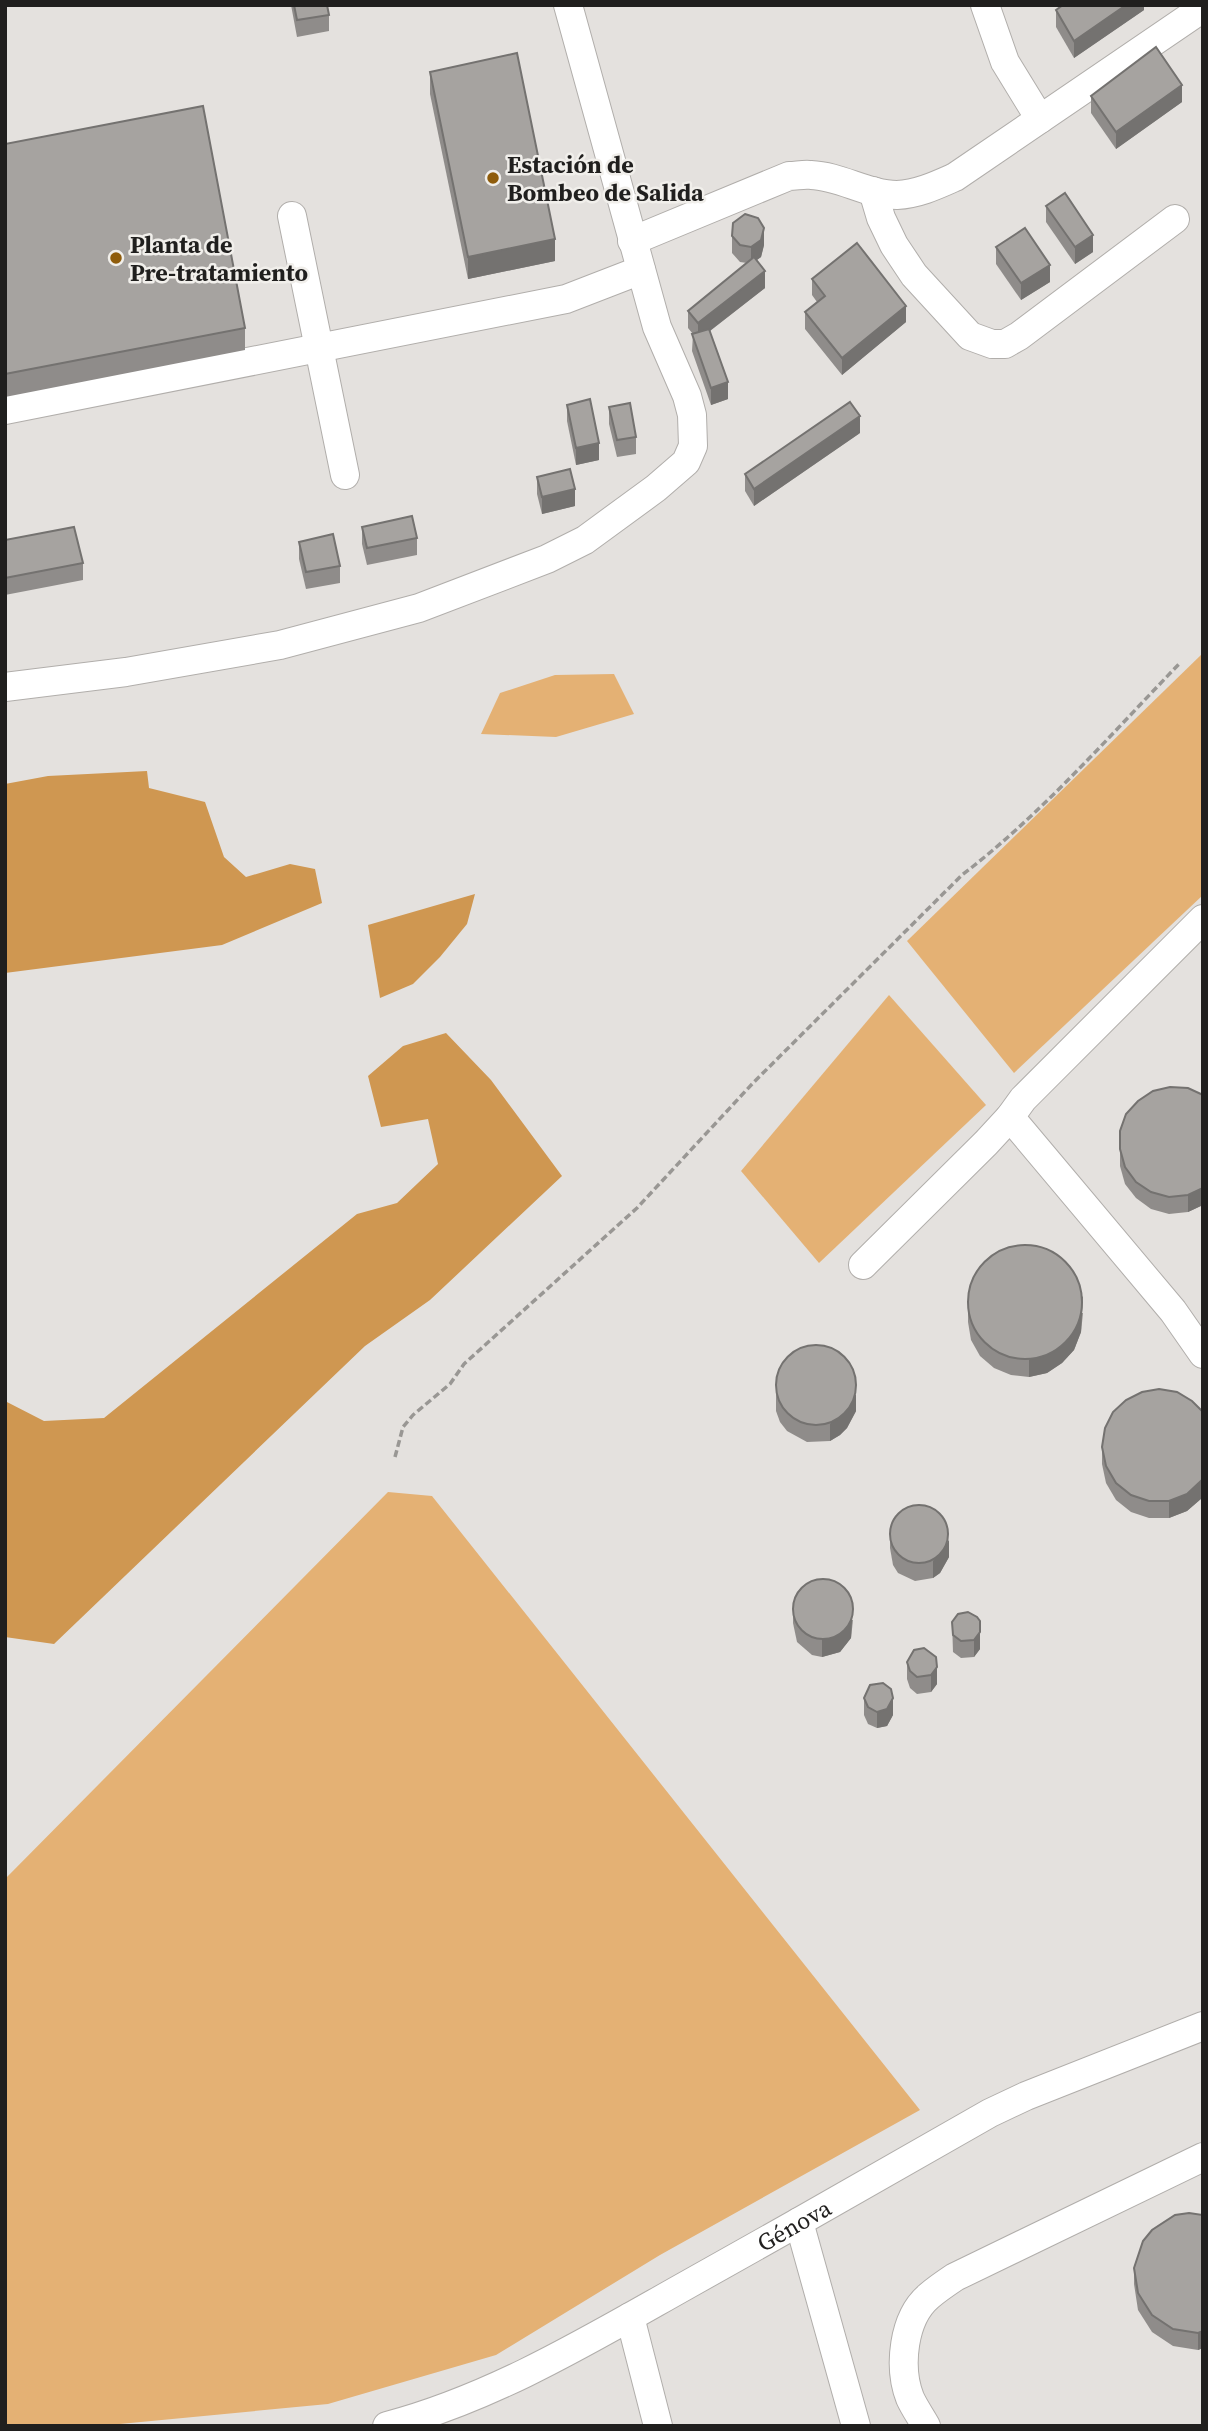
<svg xmlns="http://www.w3.org/2000/svg" width="1208" height="2431" font-family="'Source Serif 4',serif">
	<style>
		.green { fill: #e4b174 }
		.forest { fill: #cf9751 }
		.lines { fill: none; stroke-linecap: round; stroke-linejoin: round }
		.minor-casing { stroke: #b1aeab; stroke-width: 30 }
		.path { stroke: #999794; stroke-width: 3.5; stroke-dasharray: 7 3.5; stroke-linecap: butt }
		.minor { stroke: #fff; stroke-width: 28 }
		.wall { fill: #8f8c8a }
		.shaded-wall { fill: #747270 }
		.building { fill: #a6a3a0; stroke: #747270; stroke-width: 2 }
		.poi-dot { fill: #8f5c0b; stroke: #f1efeb; stroke-width: 2.5 }
		.labels { text-anchor: middle; dominant-baseline: central; stroke-width: 5; stroke-linejoin: round; paint-order: stroke }
		.poi-label { font-size: 24px; font-weight: bold; fill: #201f1e; stroke: #f1efeb; text-anchor: start }
		.street-label { font-size: 24px; fill: #201f1e; stroke: #f1efeb }
	</style>
	<rect width="100%" height="100%" fill="#e4e1de"/>
	<g class="green">
		<path d="M 1203,653 L 1203,895 L 1014,1073 L 907,941 Z"/>
		<path d="M 614,674 L 634,714 L 556,737 L 481,734 L 500,693 L 555,675 Z"/>
		<path d="M 889,995 L 986,1105 L 819,1263 L 741,1171 Z"/>
		<path d="M 388,1492 L 432,1496 L 920,2110 L 660,2255 L 496,2355 L 328,2404 L 99,2426 L 5,2426 L 5,1879 Z"/>
	</g>
	<g class="forest">
		<path d="M 147,771 L 149,788 L 205,802 L 224,857 L 246,877 L 290,864 L 315,869 L 322,903 L 222,945 L 5,973 L 5,784 L 48,776 Z"/>
		<path d="M 475,894 L 467,924 L 440,957 L 413,984 L 380,998 L 368,925 Z"/>
		<path d="M 446,1033 L 491,1080 L 562,1176 L 430,1300 L 365,1346 L 54,1644 L 5,1637 L 5,1401 L 44,1421 L 104,1418 L 357,1214 L 397,1203 L 438,1164 L 428,1119 L 381,1127 L 368,1076 L 403,1046 Z"/>
	</g>
	<g class="lines">
		<g class="minor-casing">
			<g id="minor">
				<path d="M 985,5 L 1005,62 L 1040,119"/>
				<path d="M 873,191 L 881,218 L 894,245 L 914,275 L 970,336 L 992,344 L 1005,344 L 1019,336 L 1175,219"/>
				<path d="M 292,216 L 345,475"/>
				<path d="M 632,241 L 789,176 C 796,176 804,174 811,175 C 840,176 868,195 897,195 C 918,194 937,185 955,177 L 1203,8"/>
				<path d="M 5,410 L 566,299 L 641,270"/>
				<path d="M 5,687 L 126,672 L 280,645 L 419,608 L 547,559 L 585,540 L 656,488 L 686,462 L 693,446 L 692,415 L 687,396 L 657,327 L 568,5"/>
				<path d="M 1010,1117 L 1173,1311 L 1203,1354"/>
				<path d="M 863,1265 L 986,1143 L 1010,1117 L 1023,1099 L 1203,919"/>
				<path d="M 799,2222 L 856,2426"/>
				<path d="M 630,2317 L 658,2426"/>
				<path id="s1" d="M 387,2426 C 493,2398 589,2340 685,2286 C 787,2229 889,2171 990,2113 L 1026,2096 L 1203,2026"/>
				<path d="M 926,2426 C 921,2417 914,2407 910,2398 C 898,2367 903,2318 929,2296 C 937,2289 946,2283 955,2277 L 1203,2157"/>
			</g>
		</g>
		<path class="path" d="M 395,1457 L 403,1427 L 413,1415 L 450,1384 L 464,1364 L 637,1208 L 753,1083 L 962,875 C 1043,813 1110,735 1181,662"/>
		<use href="#minor" class="minor"/>
	</g>
	<g class="wall">
		<path d="M 291,5 L 327,5 L 329,15 L 329,31 L 297,37 Z"/>
		<path d="M 1144,5 L 1144,10 L 1074,58 L 1056,27 L 1056,10 Z"/>
		<path d="M 430,72 L 555,261 L 468,279 L 430,94 Z"/>
		<path d="M 1091,96 L 1182,102 L 1116,149 L 1091,113 Z"/>
		<path d="M 5,144 L 245,328 L 245,350 L 5,397 Z"/>
		<path d="M 1046,206 L 1093,252 L 1075,264 L 1046,222 Z"/>
		<path d="M 732,236 L 764,245 L 761,257 L 757,260 L 765,288 L 710,331 L 728,399 L 711,405 L 692,351 L 693,334 L 688,328 L 688,311 L 747,263 L 740,262 L 732,253 Z"/>
		<path d="M 996,247 L 1050,282 L 1021,300 L 996,264 Z"/>
		<path d="M 812,279 L 906,322 L 842,375 L 805,329 L 805,312 L 817,302 L 812,295 Z"/>
		<path d="M 567,405 L 599,460 L 576,465 L 567,421 Z"/>
		<path d="M 609,407 L 636,437 L 636,454 L 617,457 L 609,424 Z"/>
		<path d="M 860,433 L 754,506 L 745,491 L 745,474 Z"/>
		<path d="M 537,477 L 575,506 L 542,514 L 537,494 Z"/>
		<path d="M 362,527 L 417,538 L 417,555 L 367,565 L 362,544 Z"/>
		<path d="M 5,540 L 83,563 L 83,580 L 5,595 Z"/>
		<path d="M 299,542 L 340,566 L 340,583 L 306,589 L 299,559 Z"/>
		<path d="M 1203,1095 L 1203,1205 L 1188,1212 L 1169,1214 L 1151,1209 L 1136,1198 L 1125,1184 L 1120,1166 L 1120,1131 Z"/>
		<path d="M 968,1305 L 1083,1313 L 1081,1332 L 1074,1350 L 1062,1363 L 1047,1373 L 1029,1377 L 1011,1375 L 994,1368 L 980,1356 L 971,1340 L 968,1322 Z"/>
		<path d="M 776,1394 L 856,1411 L 847,1428 L 840,1435 L 830,1441 L 807,1442 L 787,1431 L 780,1422 L 776,1411 Z"/>
		<path d="M 1203,1412 L 1203,1496 L 1202,1498 L 1187,1511 L 1169,1518 L 1149,1518 L 1131,1512 L 1116,1500 L 1106,1483 L 1102,1464 L 1102,1447 Z"/>
		<path d="M 890,1531 L 949,1557 L 940,1573 L 933,1578 L 915,1581 L 898,1573 L 893,1565 L 890,1548 Z"/>
		<path d="M 793,1606 L 853,1620 L 851,1638 L 840,1652 L 822,1657 L 812,1655 L 797,1642 L 793,1623 Z"/>
		<path d="M 958,1614 L 980,1649 L 974,1657 L 961,1658 L 953,1652 L 952,1622 Z"/>
		<path d="M 924,1648 L 937,1684 L 931,1692 L 917,1694 L 910,1688 L 907,1679 L 907,1662 Z"/>
		<path d="M 864,1698 L 893,1715 L 887,1726 L 877,1728 L 868,1724 L 864,1715 Z"/>
		<path d="M 1203,2215 L 1203,2348 L 1198,2350 L 1173,2346 L 1152,2332 L 1138,2310 L 1134,2284 L 1134,2268 Z"/>
	</g>
	<g class="shaded-wall">
		<path d="M 1126,5 L 1144,5 L 1144,10 L 1074,58 L 1074,41 Z"/>
		<path d="M 1182,85 L 1182,102 L 1116,149 L 1116,132 Z"/>
		<path d="M 764,228 L 764,245 L 761,257 L 751,264 L 751,247 Z"/>
		<path d="M 1093,235 L 1093,252 L 1075,264 L 1075,247 Z"/>
		<path d="M 555,239 L 555,261 L 468,279 L 468,257 Z"/>
		<path d="M 1050,265 L 1050,282 L 1021,300 L 1021,283 Z"/>
		<path d="M 765,271 L 765,288 L 698,340 L 698,323 Z"/>
		<path d="M 906,306 L 906,322 L 842,375 L 842,358 Z"/>
		<path d="M 728,382 L 728,399 L 711,405 L 711,388 Z"/>
		<path d="M 860,416 L 860,433 L 754,506 L 754,489 Z"/>
		<path d="M 599,443 L 599,460 L 576,465 L 576,448 Z"/>
		<path d="M 575,489 L 575,506 L 542,514 L 542,497 Z"/>
		<path d="M 1203,1188 L 1203,1205 L 1188,1212 L 1188,1195 Z"/>
		<path d="M 1083,1296 L 1081,1332 L 1074,1350 L 1062,1363 L 1047,1373 L 1029,1377 L 1029,1360 Z"/>
		<path d="M 856,1394 L 856,1411 L 847,1428 L 840,1435 L 830,1441 L 830,1424 Z"/>
		<path d="M 1203,1479 L 1203,1496 L 1202,1498 L 1187,1511 L 1169,1518 L 1169,1501 Z"/>
		<path d="M 949,1540 L 949,1557 L 940,1573 L 933,1578 L 933,1561 Z"/>
		<path d="M 853,1603 L 851,1638 L 840,1652 L 822,1657 L 822,1640 Z"/>
		<path d="M 980,1632 L 980,1649 L 974,1657 L 974,1640 Z"/>
		<path d="M 937,1667 L 937,1684 L 931,1692 L 931,1675 Z"/>
		<path d="M 893,1698 L 893,1715 L 887,1726 L 877,1728 L 877,1712 Z"/>
		<path d="M 1203,2331 L 1203,2348 L 1198,2350 L 1198,2333 Z"/>
	</g>
	<g class="building">
		<path d="M 294,5 L 327,5 L 329,15 L 297,20 Z"/>
		<path d="M 1063,5 L 1126,5 L 1074,41 L 1056,10 Z"/>
		<path d="M 1156,47 L 1182,85 L 1116,132 L 1091,96 Z"/>
		<path d="M 517,53 L 555,239 L 468,257 L 430,72 Z"/>
		<path d="M 203,106 L 245,328 L 5,374 L 5,144 Z"/>
		<path d="M 1065,193 L 1093,235 L 1075,247 L 1046,206 Z"/>
		<path d="M 745,214 L 758,218 L 764,228 L 761,240 L 751,247 L 740,245 L 732,236 L 733,223 Z"/>
		<path d="M 1025,228 L 1050,265 L 1021,283 L 996,247 Z"/>
		<path d="M 857,243 L 906,306 L 842,358 L 805,312 L 825,296 L 812,279 Z"/>
		<path d="M 754,257 L 765,271 L 698,323 L 688,311 Z"/>
		<path d="M 709,329 L 728,382 L 711,388 L 692,334 Z"/>
		<path d="M 590,399 L 599,443 L 576,448 L 567,405 Z"/>
		<path d="M 850,402 L 860,416 L 754,489 L 745,474 Z"/>
		<path d="M 630,403 L 636,437 L 617,440 L 609,407 Z"/>
		<path d="M 570,469 L 575,489 L 542,497 L 537,477 Z"/>
		<path d="M 412,516 L 417,538 L 367,548 L 362,527 Z"/>
		<path d="M 74,527 L 83,563 L 5,578 L 5,540 Z"/>
		<path d="M 333,534 L 340,566 L 306,572 L 299,542 Z"/>
		<path d="M 1170,1087 L 1188,1088 L 1203,1095 L 1203,1188 L 1188,1195 L 1169,1197 L 1151,1192 L 1136,1182 L 1125,1167 L 1120,1149 L 1120,1131 L 1126,1114 L 1138,1101 L 1153,1091 Z"/>
		<circle cx="1025" cy="1302" r="57"/>
		<circle cx="816" cy="1385" r="40"/>
		<path d="M 1159,1389 L 1177,1392 L 1192,1401 L 1203,1412 L 1203,1479 L 1187,1494 L 1169,1501 L 1149,1501 L 1131,1495 L 1116,1483 L 1106,1466 L 1102,1447 L 1105,1428 L 1113,1412 L 1126,1400 L 1142,1392 Z"/>
		<circle cx="919" cy="1534" r="29"/>
		<circle cx="823" cy="1609" r="30"/>
		<path d="M 968,1612 L 977,1617 L 980,1621 L 980,1632 L 974,1640 L 961,1641 L 953,1635 L 952,1622 L 958,1614 Z"/>
		<path d="M 924,1648 L 936,1657 L 937,1667 L 931,1675 L 917,1677 L 910,1671 L 907,1662 L 914,1650 Z"/>
		<path d="M 883,1683 L 891,1689 L 893,1698 L 887,1709 L 877,1712 L 868,1707 L 864,1698 L 870,1685 Z"/>
		<path d="M 1189,2213 L 1203,2215 L 1203,2331 L 1198,2333 L 1173,2329 L 1152,2315 L 1138,2293 L 1134,2268 L 1143,2241 L 1152,2230 L 1175,2215 Z"/>
	</g>
	<g class="poi-dot">
		<circle cx="493" cy="178" r="7"/>
		<circle cx="116" cy="258" r="7"/>
	</g>
	<g class="labels">
		<g class="poi-label">
			<text x="507" y="164">Estación de<tspan x="507" dy="28">Bombeo de Salida</tspan></text>
			<text x="130" y="244">Planta de<tspan x="130" dy="28">Pre-tratamiento</tspan></text>
		</g>
		<g class="street-label">
			<text stroke="none"><textPath href="#s1" startOffset="455">Génova</textPath></text>
		</g>
	</g>
	<rect width="1208" height="2431" fill="none" stroke="#201f1e" stroke-width="14"/>
</svg>
